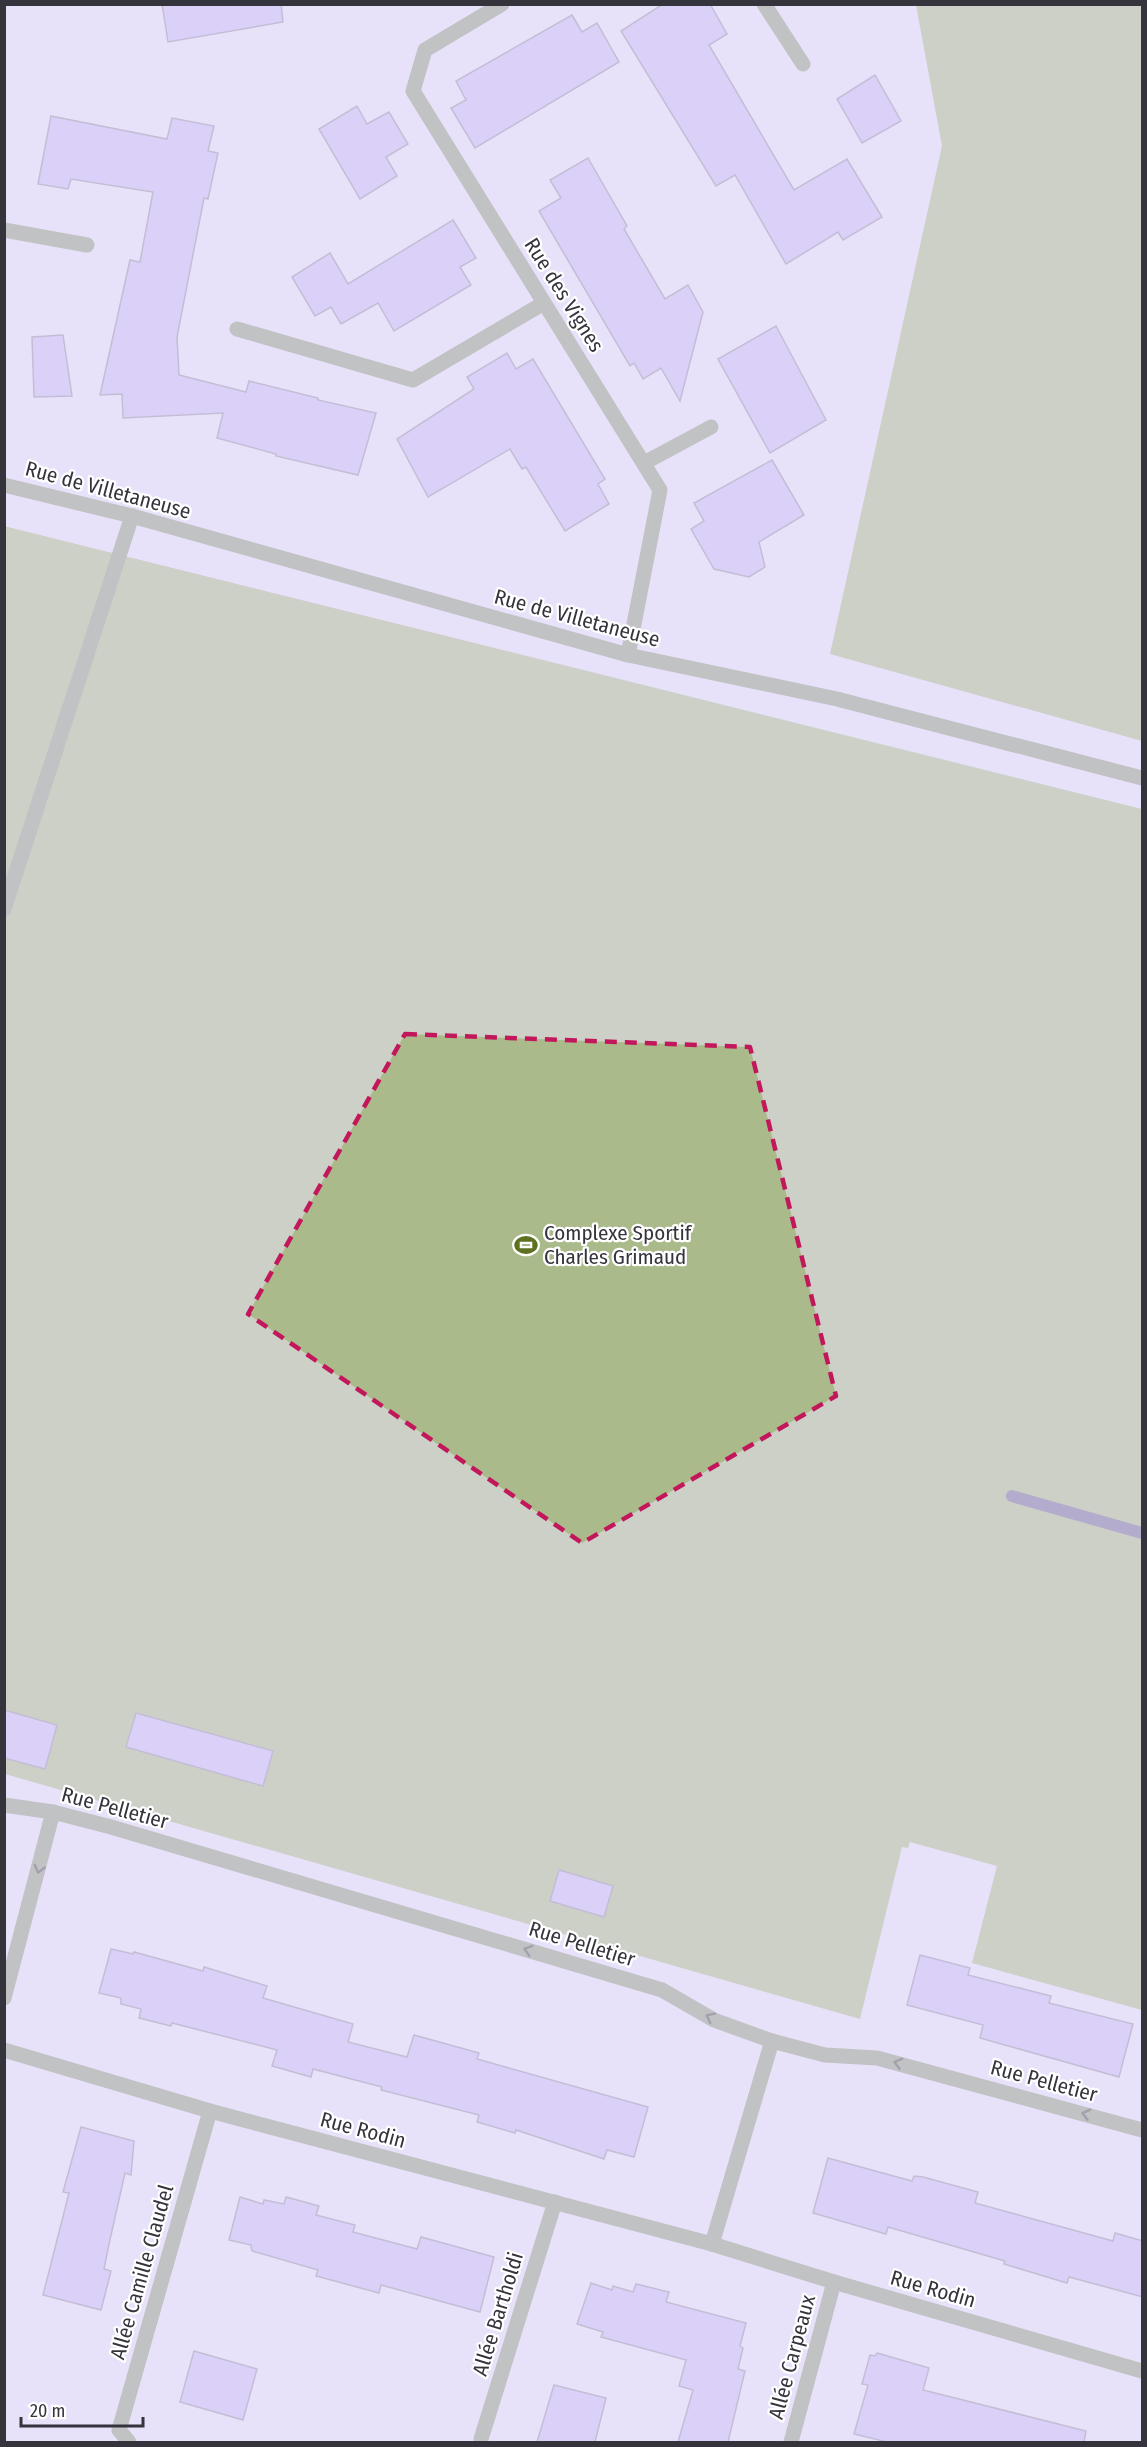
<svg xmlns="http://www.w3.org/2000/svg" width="1147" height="2447" font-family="'Fira Sans Condensed',sans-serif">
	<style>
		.green { fill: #abba8b }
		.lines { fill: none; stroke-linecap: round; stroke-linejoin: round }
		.stream { stroke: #766a94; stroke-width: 12 }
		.building { fill: #cbbbf6; stroke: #9892a9; stroke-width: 1.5 }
		.minor { stroke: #929b81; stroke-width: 15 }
		.oneway { stroke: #515251 }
		.marked { fill: none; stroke: #c2185b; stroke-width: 4.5; stroke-dasharray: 12 8; stroke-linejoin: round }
		.labels { text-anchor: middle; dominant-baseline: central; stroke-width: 4.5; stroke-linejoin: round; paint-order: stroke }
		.street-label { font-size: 21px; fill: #35333c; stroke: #fff }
		.poi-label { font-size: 21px; fill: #35333c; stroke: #fff; text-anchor: start }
	</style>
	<rect width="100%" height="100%" fill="#e7e1fa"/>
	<g class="green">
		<path d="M 916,5 L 1142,5 L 1142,741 L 830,654 L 942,146 Z"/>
		<path d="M 4,526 L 1142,809 L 1142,2010 L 972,1963 L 997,1866 L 910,1842 L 908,1848 L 902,1847 L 860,2019 L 5,1774 Z"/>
	</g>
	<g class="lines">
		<path class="stream" d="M 1012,1496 L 1142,1533"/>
	</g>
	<g class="building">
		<path d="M 162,4 L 281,4 L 283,22 L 168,42 Z"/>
		<path d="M 663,4 L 710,4 L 727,34 L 709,45 L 794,190 L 847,159 L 882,217 L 843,240 L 838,232 L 786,264 L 735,175 L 716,186 L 621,31 Z"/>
		<path d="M 572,15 L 582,32 L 597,23 L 619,62 L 475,148 L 451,108 L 466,100 L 456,81 Z"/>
		<path d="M 875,75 L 901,121 L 862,143 L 837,99 Z"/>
		<path d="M 357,106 L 367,124 L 389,112 L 408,144 L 386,157 L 397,176 L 360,199 L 319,129 Z"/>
		<path d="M 51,116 L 167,139 L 172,118 L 214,126 L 208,151 L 218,153 L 208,199 L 204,198 L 177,337 L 179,375 L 246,392 L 249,381 L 318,398 L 318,400 L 376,413 L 358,475 L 276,456 L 276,454 L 217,438 L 223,413 L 123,418 L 122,394 L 100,395 L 130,260 L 140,262 L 153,192 L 71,179 L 68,189 L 38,184 Z"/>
		<path d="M 588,158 L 627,226 L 624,229 L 665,299 L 688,285 L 703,312 L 680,401 L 661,368 L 643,379 L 634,363 L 630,366 L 539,211 L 561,198 L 550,180 Z"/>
		<path d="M 453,220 L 476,258 L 460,267 L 471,285 L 394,331 L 378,303 L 341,324 L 331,307 L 315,316 L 292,277 L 330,253 L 348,284 Z"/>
		<path d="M 776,326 L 826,420 L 770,453 L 718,359 Z"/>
		<path d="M 63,335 L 72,396 L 34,397 L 32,337 Z"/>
		<path d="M 507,353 L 516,369 L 533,359 L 605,479 L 598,484 L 609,504 L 565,531 L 526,467 L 522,469 L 510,449 L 428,497 L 397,439 L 474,389 L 467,377 Z"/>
		<path d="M 772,460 L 804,515 L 759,542 L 765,567 L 749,577 L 714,569 L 691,529 L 704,521 L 694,503 Z"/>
		<path d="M 4,1710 L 57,1725 L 45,1769 L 4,1758 Z"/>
		<path d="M 136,1713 L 273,1751 L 263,1786 L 126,1747 Z"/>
		<path d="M 559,1870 L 613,1886 L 604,1917 L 550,1901 Z"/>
		<path d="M 111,1949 L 133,1954 L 134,1952 L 203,1971 L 204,1967 L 267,1986 L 263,1998 L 353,2024 L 348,2042 L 407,2057 L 414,2035 L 479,2053 L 477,2059 L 648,2107 L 634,2157 L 607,2150 L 604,2159 L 516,2130 L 515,2133 L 477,2122 L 479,2115 L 381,2090 L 382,2087 L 313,2069 L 311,2077 L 272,2066 L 277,2050 L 172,2023 L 171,2026 L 139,2018 L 141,2009 L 121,2004 L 121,1998 L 99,1993 Z"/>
		<path d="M 920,1955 L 970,1968 L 968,1975 L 1051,1996 L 1049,2003 L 1133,2024 L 1119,2077 L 980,2038 L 983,2025 L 907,2005 Z"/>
		<path d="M 81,2127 L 134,2141 L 131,2175 L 125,2173 L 109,2244 L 104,2269 L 111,2271 L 101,2310 L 43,2295 L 69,2193 L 63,2192 Z"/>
		<path d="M 828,2158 L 912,2181 L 914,2176 L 923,2177 L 978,2192 L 975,2203 L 1113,2241 L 1115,2233 L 1143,2241 L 1143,2297 L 1069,2277 L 1067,2283 L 1004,2264 L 1005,2261 L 888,2227 L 886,2234 L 813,2213 Z"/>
		<path d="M 240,2197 L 263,2204 L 264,2200 L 284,2204 L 286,2197 L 319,2206 L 316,2215 L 355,2225 L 353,2232 L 417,2249 L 421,2237 L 494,2257 L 480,2312 L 381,2285 L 379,2293 L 316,2276 L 318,2270 L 252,2251 L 251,2245 L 229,2240 Z"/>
		<path d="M 591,2283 L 612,2290 L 613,2286 L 633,2292 L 636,2284 L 669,2292 L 666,2302 L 746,2323 L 740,2346 L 743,2348 L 738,2369 L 745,2371 L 728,2442 L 678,2442 L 693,2390 L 679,2386 L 686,2360 L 601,2337 L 603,2332 L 577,2324 Z"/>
		<path d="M 194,2351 L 257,2369 L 243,2420 L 180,2402 Z"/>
		<path d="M 877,2353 L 929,2368 L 923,2390 L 1086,2431 L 1084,2442 L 887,2442 L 854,2434 L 868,2385 L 862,2384 L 870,2355 L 875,2356 Z"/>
		<path d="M 554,2385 L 606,2398 L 595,2442 L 537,2442 Z"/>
	</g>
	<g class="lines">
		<g class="minor">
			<path d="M 502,4 L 425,50 L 413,91 L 660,490 L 628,655"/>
			<path d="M 764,4 L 803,64"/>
			<path d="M 4,230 L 87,245"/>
			<path d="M 237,329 L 413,380 L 544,303"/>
			<path d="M 644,463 L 711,427"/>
			<path d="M 4,485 L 132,516 L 628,655 L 837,699 L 1142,778"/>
			<path d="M 4,909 L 132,516"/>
			<path d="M 4,1805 L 53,1812 L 111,1827 L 662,1990 L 714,2020 L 772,2041 L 825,2055 L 877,2058 L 1142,2130"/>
			<path d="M 4,1998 L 53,1812"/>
			<path d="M 4,2050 L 210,2111 L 712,2244 L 834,2282 L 1142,2371"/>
			<path d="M 712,2244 L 772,2041"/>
			<path d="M 481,2439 L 555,2202"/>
			<path d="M 129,2442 L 119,2430 L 210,2111"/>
			<path d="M 791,2442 L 834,2282"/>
		</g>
	</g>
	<defs><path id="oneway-chevron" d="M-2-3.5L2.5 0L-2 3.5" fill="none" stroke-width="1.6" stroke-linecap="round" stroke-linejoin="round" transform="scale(1.5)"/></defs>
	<g class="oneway">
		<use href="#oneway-chevron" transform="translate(39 1869) rotate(105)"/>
		<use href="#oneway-chevron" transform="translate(528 1950) rotate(-163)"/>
		<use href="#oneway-chevron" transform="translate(710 2017) rotate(-153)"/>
		<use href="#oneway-chevron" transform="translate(898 2063) rotate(-165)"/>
		<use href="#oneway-chevron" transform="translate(1086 2114) rotate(-165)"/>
	</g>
	<path d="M0 0H1147V2447H0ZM 405,1034 L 750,1047 L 836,1396 L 582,1543 L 248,1314 Z" fill="#e7e1fa" fill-opacity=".55" fill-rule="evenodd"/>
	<path class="marked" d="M 405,1034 L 750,1047 L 836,1396 L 582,1543 L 248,1314 Z"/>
	<defs>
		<g id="stadium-bare" transform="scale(1.8)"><path d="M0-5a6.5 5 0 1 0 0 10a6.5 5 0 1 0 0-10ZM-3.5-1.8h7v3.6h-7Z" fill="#5e7120" stroke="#fff" stroke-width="2.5" paint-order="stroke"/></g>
	</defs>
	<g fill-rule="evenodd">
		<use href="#stadium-bare" x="526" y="1245"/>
	</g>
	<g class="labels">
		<g class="street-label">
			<text transform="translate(564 295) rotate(58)">Rue des Vignes</text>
			<text transform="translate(108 490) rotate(15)">Rue de Villetaneuse</text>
			<text transform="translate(577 618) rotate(15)">Rue de Villetaneuse</text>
			<text transform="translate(115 1808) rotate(15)">Rue Pelletier</text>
			<text transform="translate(582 1944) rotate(17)">Rue Pelletier</text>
			<text transform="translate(1044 2081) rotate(15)">Rue Pelletier</text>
			<text transform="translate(363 2130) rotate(15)">Rue Rodin</text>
			<text transform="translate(142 2272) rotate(-74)">Allée Camille Claudel</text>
			<text transform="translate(933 2289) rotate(16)">Rue Rodin</text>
			<text transform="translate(498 2314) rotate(-73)">Allée Bartholdi</text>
			<text transform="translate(792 2357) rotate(-75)">Allée Carpeaux</text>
		</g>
		<g class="poi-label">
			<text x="544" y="1233">Complexe Sportif<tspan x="544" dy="24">Charles Grimaud</tspan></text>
		</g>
	</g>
	<rect width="1147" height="2447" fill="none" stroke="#35333c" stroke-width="12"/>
	<path d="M21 2417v9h122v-9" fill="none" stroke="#35333c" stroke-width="3"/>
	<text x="30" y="2417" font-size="18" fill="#35333c" stroke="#ffffff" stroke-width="4.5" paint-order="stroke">20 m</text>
</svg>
